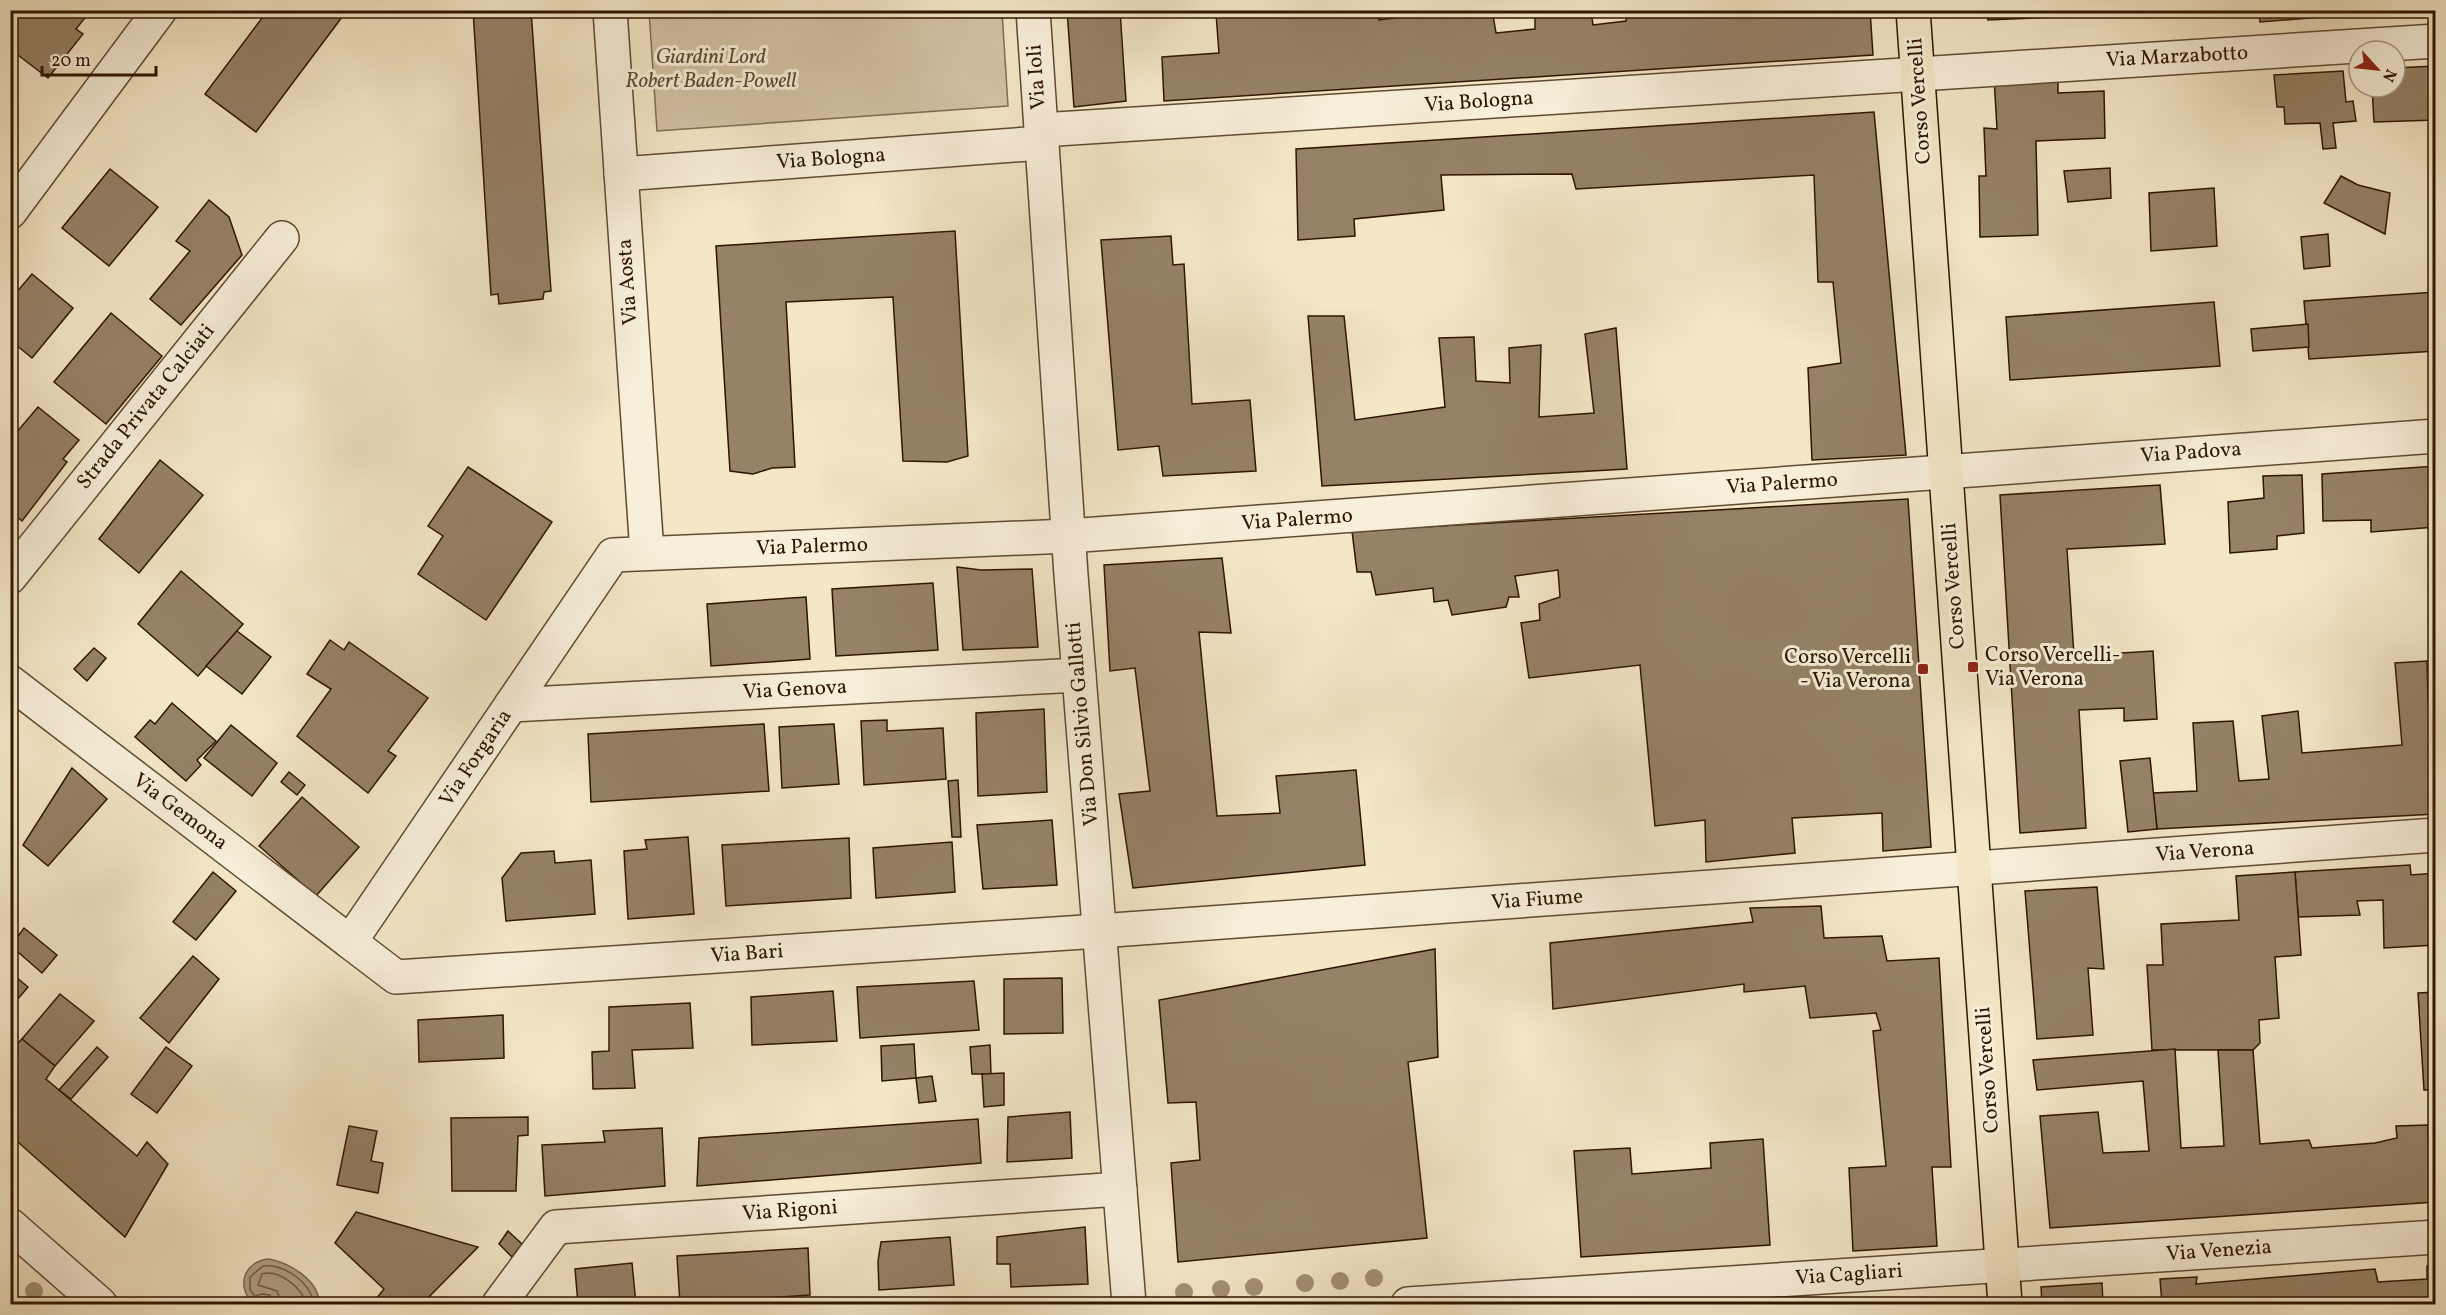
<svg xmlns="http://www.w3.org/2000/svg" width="2446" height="1315" font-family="Vollkorn,serif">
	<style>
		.green { fill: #d2c3a4; stroke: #806c52; stroke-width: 1.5 }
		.water { fill: #b0a083; stroke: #7c684f; stroke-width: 1.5 }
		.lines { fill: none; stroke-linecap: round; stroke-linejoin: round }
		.shore { stroke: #705a42; stroke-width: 1.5 }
		.building { fill: #958267; stroke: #2f1500; stroke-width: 1.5 }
		.minor-casing { stroke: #604a32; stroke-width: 36 }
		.major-casing { stroke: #2f1500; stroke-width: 36 }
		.minor { stroke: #f7efda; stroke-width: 33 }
		.major { stroke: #f3e7c6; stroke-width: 33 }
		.tree { fill: #a29074 }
		.poi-dot { fill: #8f2418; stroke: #f7efda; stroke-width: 2 }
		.labels { text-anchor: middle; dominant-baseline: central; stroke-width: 6; stroke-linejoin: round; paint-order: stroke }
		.park-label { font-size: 21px; font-style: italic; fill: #604931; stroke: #f7efda }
		.street-label { font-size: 21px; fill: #2f1500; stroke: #f7efda }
		.poi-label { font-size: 21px; fill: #2f1500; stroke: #f7efda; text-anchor: start }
	</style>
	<rect width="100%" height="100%" fill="#f3e7c6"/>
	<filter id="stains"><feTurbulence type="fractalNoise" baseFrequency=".00333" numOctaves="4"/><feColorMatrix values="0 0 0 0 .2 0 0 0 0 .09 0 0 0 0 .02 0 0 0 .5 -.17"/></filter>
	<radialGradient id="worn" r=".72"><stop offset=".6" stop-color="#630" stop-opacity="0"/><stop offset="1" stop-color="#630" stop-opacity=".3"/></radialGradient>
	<path class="green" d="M 649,11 L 1002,11 L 1008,106 L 657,131 Z"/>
	<path class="water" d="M 269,1259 C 290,1263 320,1281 319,1304 L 269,1304 L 262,1299 L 254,1304 C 235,1287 244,1261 269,1259 Z"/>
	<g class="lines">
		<g class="shore">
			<path d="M 275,1304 L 270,1295 L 262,1294 L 255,1296 L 250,1290 L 250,1277 L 263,1266 C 283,1263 312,1283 313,1304"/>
			<path d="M 282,1304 L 277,1291 L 258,1285 L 262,1274 C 278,1269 304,1288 305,1304"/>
		</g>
	</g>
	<g class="building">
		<path d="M 24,10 L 91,10 L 76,29 L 83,34 L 48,78 L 10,49 L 10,28 Z"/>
		<path d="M 268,10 L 334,10 L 342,17 L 256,132 L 205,94 Z"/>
		<path d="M 473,10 L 531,10 L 551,291 L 544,292 L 543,299 L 499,304 L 498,294 L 491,295 Z"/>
		<path d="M 1067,10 L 1120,10 L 1126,101 L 1074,107 Z"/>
		<path d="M 1259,10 L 1379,10 L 1379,20 L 1410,16 L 1410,10 L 1492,10 L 1496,33 L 1535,29 L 1535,10 L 1591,10 L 1593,25 L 1626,21 L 1627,10 L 1870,10 L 1873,55 L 1164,101 L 1162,57 L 1219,53 L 1216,14 Z"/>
		<path d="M 1987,10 L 2053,10 L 2053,17 L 1988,20 Z"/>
		<path d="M 2259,10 L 2346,10 L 2346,15 L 2260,22 Z"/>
		<path d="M 2372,10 L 2418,10 L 2418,11 L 2372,13 Z"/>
		<path d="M 2436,66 L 2436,120 L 2374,122 L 2372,87 L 2395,87 L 2395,68 Z"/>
		<path d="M 2343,71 L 2346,102 L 2353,101 L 2356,121 L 2333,123 L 2336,148 L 2323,149 L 2320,123 L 2285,124 L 2284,107 L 2277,107 L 2274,75 Z"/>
		<path d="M 1994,77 L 2058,77 L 2058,93 L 2104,91 L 2105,138 L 2036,141 L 2038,235 L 1980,237 L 1979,176 L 1986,176 L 1984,128 L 1997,129 Z"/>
		<path d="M 1874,112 L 1906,455 L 1812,460 L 1808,368 L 1841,363 L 1833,282 L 1818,282 L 1814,175 L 1576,189 L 1572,174 L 1441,175 L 1444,210 L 1354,219 L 1355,236 L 1298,240 L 1296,149 Z"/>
		<path d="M 2110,168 L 2111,198 L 2068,202 L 2064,171 Z"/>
		<path d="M 110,169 L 158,207 L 109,266 L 62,228 Z"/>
		<path d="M 2341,176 L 2358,185 L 2390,193 L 2385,234 L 2324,203 Z"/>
		<path d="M 2214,188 L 2217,246 L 2151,251 L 2149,193 Z"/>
		<path d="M 209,200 L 229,217 L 242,255 L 181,325 L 150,299 L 190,251 L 176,241 Z"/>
		<path d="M 955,231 L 968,456 L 947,462 L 903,461 L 893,297 L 786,302 L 795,467 L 772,468 L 753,474 L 730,471 L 716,246 Z"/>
		<path d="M 2328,234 L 2330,266 L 2304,269 L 2301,237 Z"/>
		<path d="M 1171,236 L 1173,265 L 1184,264 L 1192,404 L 1250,400 L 1256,471 L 1163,476 L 1159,446 L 1118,450 L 1101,240 Z"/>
		<path d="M 32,274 L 73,308 L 32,358 L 10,340 L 10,300 Z"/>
		<path d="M 2436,292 L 2436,351 L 2309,359 L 2304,301 Z"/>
		<path d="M 2214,302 L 2220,366 L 2010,380 L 2006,317 Z"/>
		<path d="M 111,313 L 162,356 L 106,424 L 54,382 Z"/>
		<path d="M 1308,316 L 1344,316 L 1355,420 L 1445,407 L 1439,338 L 1474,337 L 1476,381 L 1510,383 L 1509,348 L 1541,345 L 1539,417 L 1594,413 L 1585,334 L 1616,328 L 1627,469 L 1322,486 Z"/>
		<path d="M 2308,324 L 2309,347 L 2253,351 L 2251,329 Z"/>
		<path d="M 38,407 L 79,440 L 63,459 L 67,462 L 22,521 L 10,511 L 10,440 Z"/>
		<path d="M 160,460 L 203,495 L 139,573 L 99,539 Z"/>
		<path d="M 2436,466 L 2436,527 L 2371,532 L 2371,520 L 2323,521 L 2322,474 Z"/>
		<path d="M 468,467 L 552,522 L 486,620 L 418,574 L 443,536 L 428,526 Z"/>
		<path d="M 2302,475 L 2304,533 L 2277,536 L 2277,549 L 2230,553 L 2228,502 L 2264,498 L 2263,476 Z"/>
		<path d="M 2160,485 L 2165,544 L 2067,549 L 2074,656 L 2153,651 L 2157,719 L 2124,721 L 2124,708 L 2079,710 L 2086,828 L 2020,833 L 2000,495 Z"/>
		<path d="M 1908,499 L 1931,847 L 1883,851 L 1882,813 L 1792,818 L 1795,853 L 1706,862 L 1705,820 L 1655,826 L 1640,665 L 1529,678 L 1521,623 L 1540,620 L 1539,604 L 1560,597 L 1558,570 L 1515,576 L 1519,597 L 1509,597 L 1506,607 L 1452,615 L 1448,600 L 1434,602 L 1433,588 L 1376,595 L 1371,572 L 1357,572 L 1352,531 Z"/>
		<path d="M 1222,558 L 1231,633 L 1199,632 L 1217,816 L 1280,813 L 1276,776 L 1356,770 L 1365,865 L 1133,888 L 1119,794 L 1150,791 L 1135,668 L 1110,671 L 1104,565 Z"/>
		<path d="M 957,567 L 981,570 L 1032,569 L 1038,647 L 963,650 Z"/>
		<path d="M 181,571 L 243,624 L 198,676 L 138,624 Z"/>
		<path d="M 933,583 L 938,650 L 836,656 L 832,589 Z"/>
		<path d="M 806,597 L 810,659 L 711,666 L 707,604 Z"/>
		<path d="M 237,631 L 271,657 L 242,694 L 206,666 Z"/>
		<path d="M 330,640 L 344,650 L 349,642 L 428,698 L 388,751 L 396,756 L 368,793 L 297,736 L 331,689 L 307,674 Z"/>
		<path d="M 94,648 L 106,658 L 87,681 L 74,669 Z"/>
		<path d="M 2427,661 L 2428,701 L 2436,700 L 2436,814 L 2157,829 L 2153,793 L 2197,791 L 2193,723 L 2233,721 L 2239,781 L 2269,779 L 2262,716 L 2298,711 L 2302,753 L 2402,745 L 2395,663 Z"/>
		<path d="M 172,703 L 216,741 L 197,760 L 201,765 L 186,781 L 135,737 L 150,720 L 155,724 Z"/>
		<path d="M 1044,709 L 1047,792 L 978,796 L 976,713 Z"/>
		<path d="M 887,720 L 887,731 L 943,728 L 946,779 L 864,785 L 861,721 Z"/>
		<path d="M 764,724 L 769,791 L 591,802 L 588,734 Z"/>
		<path d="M 834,724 L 839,784 L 782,788 L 779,727 Z"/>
		<path d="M 231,725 L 277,763 L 252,796 L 204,758 Z"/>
		<path d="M 2150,758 L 2157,829 L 2128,832 L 2120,761 Z"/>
		<path d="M 72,768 L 107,799 L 48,866 L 23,845 Z"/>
		<path d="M 289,772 L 305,785 L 297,795 L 281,782 Z"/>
		<path d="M 958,780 L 961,837 L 952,837 L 948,781 Z"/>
		<path d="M 302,797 L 359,847 L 316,896 L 259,846 Z"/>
		<path d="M 1052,820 L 1057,885 L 983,889 L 977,825 Z"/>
		<path d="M 688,837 L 694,914 L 628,919 L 624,851 L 647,849 L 645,840 Z"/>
		<path d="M 849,838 L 851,898 L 726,906 L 722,845 Z"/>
		<path d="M 952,842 L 955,892 L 876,898 L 873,848 Z"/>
		<path d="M 554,851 L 555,863 L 591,860 L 595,914 L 506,921 L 502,878 L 521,853 Z"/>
		<path d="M 2410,865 L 2411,875 L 2436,873 L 2436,945 L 2384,948 L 2383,900 L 2357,901 L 2360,915 L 2298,917 L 2295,872 Z"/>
		<path d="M 213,872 L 236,891 L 196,940 L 173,922 Z"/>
		<path d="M 2295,872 L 2301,955 L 2275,957 L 2279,1018 L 2259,1020 L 2260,1043 L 2253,1050 L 2152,1050 L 2147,965 L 2163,965 L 2161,924 L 2239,920 L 2236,876 Z"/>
		<path d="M 2097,887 L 2104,969 L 2088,968 L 2093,1035 L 2037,1039 L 2025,891 Z"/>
		<path d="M 1821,906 L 1824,938 L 1882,936 L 1887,961 L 1939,958 L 1951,1167 L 1932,1167 L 1937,1246 L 1853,1251 L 1849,1168 L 1886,1166 L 1873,1031 L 1881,1030 L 1876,1013 L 1810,1018 L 1805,986 L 1744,992 L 1744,984 L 1553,1009 L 1550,943 L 1753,922 L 1750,908 Z"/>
		<path d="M 24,928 L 57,955 L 42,973 L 11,946 Z"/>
		<path d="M 1435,949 L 1438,1057 L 1408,1062 L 1427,1238 L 1178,1262 L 1171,1163 L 1200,1160 L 1196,1102 L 1168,1103 L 1159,1000 Z"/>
		<path d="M 193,956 L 219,979 L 169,1043 L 140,1018 Z"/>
		<path d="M 10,972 L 28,987 L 10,1008 Z"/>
		<path d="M 1062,978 L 1063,1033 L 1004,1034 L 1004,979 Z"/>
		<path d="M 974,981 L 979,1030 L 860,1038 L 857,987 Z"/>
		<path d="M 833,991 L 837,1041 L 752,1045 L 751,997 Z"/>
		<path d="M 2436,992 L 2436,1090 L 2424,1090 L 2418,993 Z"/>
		<path d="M 60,994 L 94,1021 L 55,1066 L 22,1039 Z"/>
		<path d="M 690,1003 L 693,1048 L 632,1050 L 635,1088 L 593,1089 L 592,1052 L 609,1051 L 609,1007 Z"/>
		<path d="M 503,1015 L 504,1058 L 419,1062 L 418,1020 Z"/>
		<path d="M 22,1039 L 55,1066 L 46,1079 L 137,1156 L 147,1142 L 168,1164 L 125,1237 L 10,1135 L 10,1051 Z"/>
		<path d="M 914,1044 L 916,1078 L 882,1081 L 881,1046 Z"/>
		<path d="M 990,1045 L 991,1074 L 972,1074 L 970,1047 Z"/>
		<path d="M 97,1047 L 108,1057 L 71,1099 L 59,1090 Z"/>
		<path d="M 166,1047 L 192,1066 L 157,1113 L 131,1094 Z"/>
		<path d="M 2175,1049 L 2181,1148 L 2224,1146 L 2218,1050 L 2253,1050 L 2260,1144 L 2309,1140 L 2312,1148 L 2375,1143 L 2397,1138 L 2396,1126 L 2428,1125 L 2429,1150 L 2436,1150 L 2436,1202 L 2050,1228 L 2040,1116 L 2098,1112 L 2103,1153 L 2149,1151 L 2143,1081 L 2037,1090 L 2033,1060 Z"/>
		<path d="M 1004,1073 L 1004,1105 L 984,1107 L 982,1074 Z"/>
		<path d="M 932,1076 L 936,1101 L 919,1103 L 916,1078 Z"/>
		<path d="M 1070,1112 L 1072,1158 L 1007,1162 L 1008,1117 Z"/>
		<path d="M 528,1117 L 528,1135 L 518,1136 L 516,1191 L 452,1191 L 451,1118 Z"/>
		<path d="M 978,1119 L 981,1163 L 697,1186 L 699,1138 Z"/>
		<path d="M 349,1126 L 377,1131 L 371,1161 L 383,1163 L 378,1193 L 337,1185 Z"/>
		<path d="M 662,1128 L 665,1186 L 545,1196 L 542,1145 L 605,1142 L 603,1131 Z"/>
		<path d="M 1763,1139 L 1770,1245 L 1581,1257 L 1574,1151 L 1630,1148 L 1632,1174 L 1711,1168 L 1710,1143 Z"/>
		<path d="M 356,1212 L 478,1247 L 422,1304 L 372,1304 L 384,1289 L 335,1243 Z"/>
		<path d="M 1085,1227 L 1088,1284 L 1011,1287 L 1010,1264 L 997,1264 L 997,1237 Z"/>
		<path d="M 508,1231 L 522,1244 L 512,1257 L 499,1244 Z"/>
		<path d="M 950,1237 L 954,1285 L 879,1290 L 878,1261 L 881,1242 Z"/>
		<path d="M 808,1248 L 810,1295 L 680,1304 L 677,1256 Z"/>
		<path d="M 632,1263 L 636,1304 L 578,1304 L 575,1269 Z"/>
		<path d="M 2427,1266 L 2436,1267 L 2436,1304 L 2162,1304 L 2160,1279 L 2197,1277 L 2196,1284 L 2375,1269 L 2378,1282 L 2427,1279 Z"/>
		<path d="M 2102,1283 L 2103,1304 L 2042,1304 L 2041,1287 Z"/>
	</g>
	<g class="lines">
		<g class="minor-casing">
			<g id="minor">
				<path d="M 610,10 L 647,553"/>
				<path d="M 1033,10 L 1071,575 L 1129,1304"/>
				<path d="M 1041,130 L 2436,41"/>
				<path d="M 621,174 L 1042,143"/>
				<path d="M 10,212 L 160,10"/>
				<path d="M 2436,436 L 1068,536 L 613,555 L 350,942 L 396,977 L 1099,931 L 2436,835"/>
				<path d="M 10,577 L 282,238"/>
				<path d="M 10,682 L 350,942"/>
				<path d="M 511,705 L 1079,675"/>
				<path d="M 10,1225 L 100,1304"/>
				<path d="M 499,1304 L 556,1227 L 1120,1189"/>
				<path d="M 1408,1304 L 2436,1237"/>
			</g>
		</g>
		<g class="major-casing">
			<path id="major" d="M 1913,10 L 2005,1304"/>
		</g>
		<use href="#minor" class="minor"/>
		<use href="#major" class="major"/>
	</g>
	<g class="tree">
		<circle cx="1374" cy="1278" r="9"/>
		<circle cx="1340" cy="1281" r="9"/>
		<circle cx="1305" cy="1283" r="9"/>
		<circle cx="1254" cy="1287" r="9"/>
		<circle cx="1221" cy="1289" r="9"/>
		<circle cx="34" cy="1291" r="9"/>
		<circle cx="1184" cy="1292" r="9"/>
	</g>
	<g class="poi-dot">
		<rect x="1967" y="661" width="12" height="12" rx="3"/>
		<rect x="1917" y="663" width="12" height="12" rx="3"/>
	</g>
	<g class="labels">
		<g class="park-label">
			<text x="711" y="57">Giardini Lord<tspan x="711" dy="24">Robert Baden-Powell</tspan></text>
		</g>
		<g class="street-label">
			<text transform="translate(2177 57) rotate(-3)">Via Marzabotto</text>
			<text transform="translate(1037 77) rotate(-94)">Via Ioli</text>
			<text transform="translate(1920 101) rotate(-94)">Corso Vercelli</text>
			<text transform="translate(1479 102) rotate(-4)">Via Bologna</text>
			<text transform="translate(831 159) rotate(-4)">Via Bologna</text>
			<text transform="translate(628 282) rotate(-94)">Via Aosta</text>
			<text transform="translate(146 407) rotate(-51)">Strada Privata Calciati</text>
			<text transform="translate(2191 453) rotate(-4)">Via Padova</text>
			<text transform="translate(1782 484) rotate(-4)">Via Palermo</text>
			<text transform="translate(1297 520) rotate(-4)">Via Palermo</text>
			<text transform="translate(812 547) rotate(-2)">Via Palermo</text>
			<text transform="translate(1954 586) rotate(-94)">Corso Vercelli</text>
			<text transform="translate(795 690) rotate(-3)">Via Genova</text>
			<text transform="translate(1083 724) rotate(-95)">Via Don Silvio Gallotti</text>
			<text transform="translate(476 758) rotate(-56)">Via Forgaria</text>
			<text transform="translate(180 812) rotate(37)">Via Gemona</text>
			<text transform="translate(2205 852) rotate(-4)">Via Verona</text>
			<text transform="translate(1537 900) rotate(-4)">Via Fiume</text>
			<text transform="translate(747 954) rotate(-4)">Via Bari</text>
			<text transform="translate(1988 1070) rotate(-94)">Corso Vercelli</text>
			<text transform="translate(790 1211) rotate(-4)">Via Rigoni</text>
			<text transform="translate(2219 1251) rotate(-4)">Via Venezia</text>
			<text transform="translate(1849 1275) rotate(-4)">Via Cagliari</text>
		</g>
		<g class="poi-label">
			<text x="1985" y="655">Corso Vercelli-<tspan x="1985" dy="24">Via Verona</tspan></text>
			<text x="1911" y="657" text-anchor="end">Corso Vercelli<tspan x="1911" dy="24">- Via Verona</tspan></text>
		</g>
	</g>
	<rect width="2446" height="1315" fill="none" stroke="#f3e7c6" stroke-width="36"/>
	<rect x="12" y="12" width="2422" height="1291" fill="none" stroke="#2f1500" stroke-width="3"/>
	<rect x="18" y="18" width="2410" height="1279" fill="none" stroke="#2f1500" stroke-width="1.5"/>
	<g transform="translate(2377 69) rotate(117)"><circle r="28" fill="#f7efda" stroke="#a79883" stroke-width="1.5"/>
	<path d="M0-4.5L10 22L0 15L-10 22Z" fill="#8f2418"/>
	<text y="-9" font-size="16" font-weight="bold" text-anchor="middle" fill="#2f1500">N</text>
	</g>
	<path d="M42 66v9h114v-9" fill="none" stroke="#2f1500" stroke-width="3"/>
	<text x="51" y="66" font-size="18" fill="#2f1500" stroke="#f7efda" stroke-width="4.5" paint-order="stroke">20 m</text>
	<rect width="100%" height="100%" filter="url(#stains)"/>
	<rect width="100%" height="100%" fill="url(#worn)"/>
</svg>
